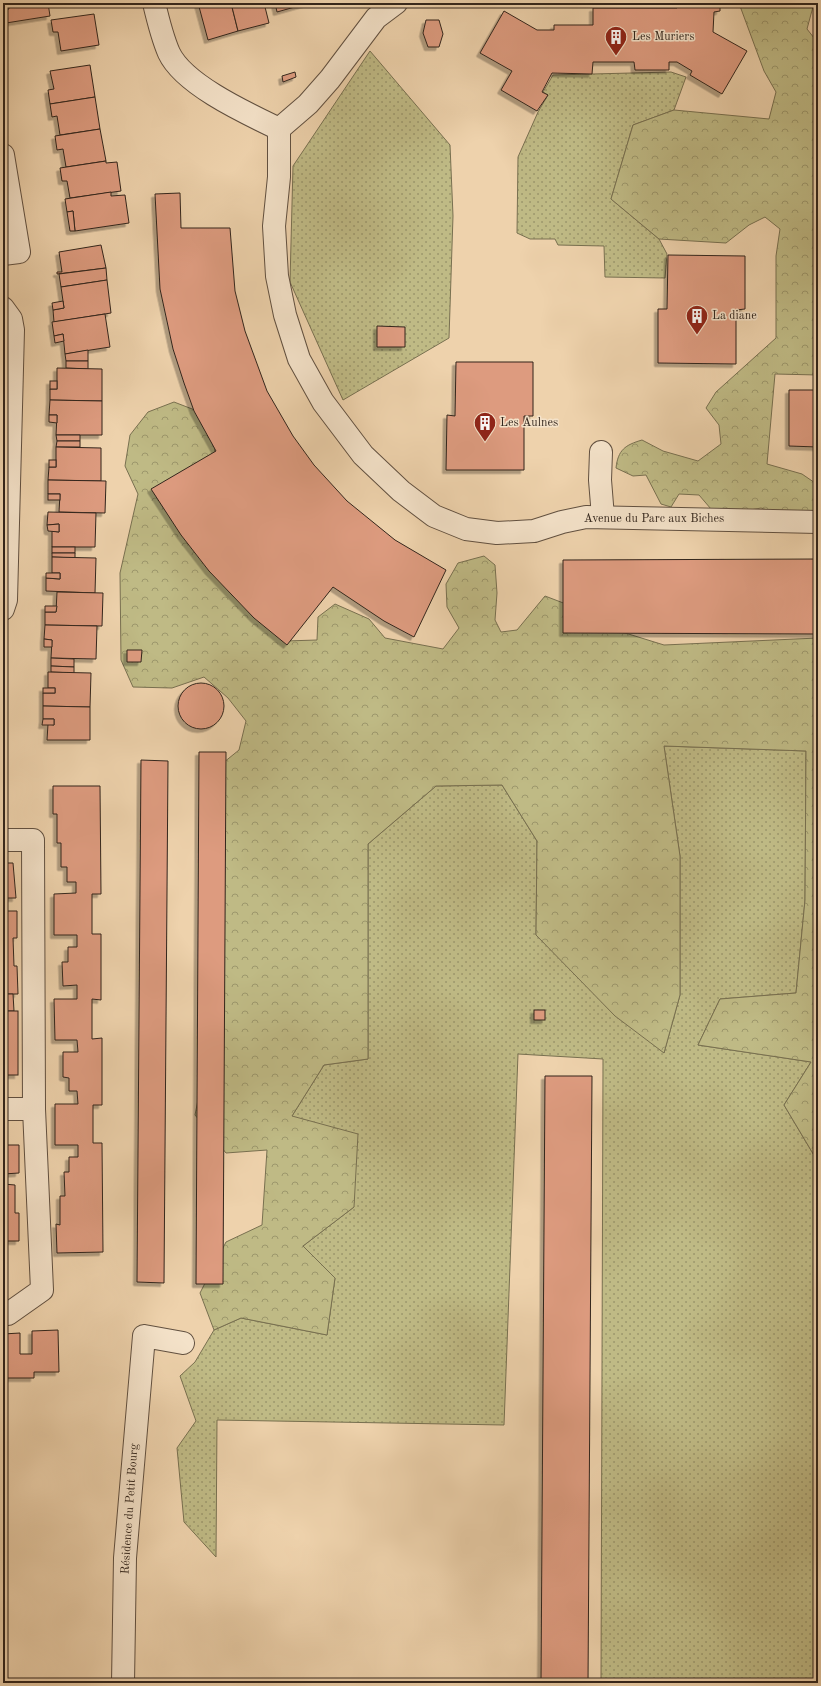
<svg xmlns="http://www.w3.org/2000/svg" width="821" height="1686" font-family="'Old Standard TT',serif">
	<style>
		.grass { fill: url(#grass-dots); stroke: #787050 }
		.forest { fill: url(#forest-crowns); stroke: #787050 }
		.building { fill: #dd9b7f; stroke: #32251c; filter: url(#shadow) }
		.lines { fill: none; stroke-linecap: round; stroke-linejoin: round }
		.minor-casing { stroke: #615040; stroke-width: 24 }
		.minor { stroke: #f4e2c9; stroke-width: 22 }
		.labels { text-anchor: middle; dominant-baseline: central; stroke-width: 3; stroke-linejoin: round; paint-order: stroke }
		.poi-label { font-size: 12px; fill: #32251c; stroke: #f4e2c9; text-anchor: start }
		.street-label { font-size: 12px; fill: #32251c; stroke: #f4e2c9 }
	</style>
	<defs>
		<pattern id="grass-dots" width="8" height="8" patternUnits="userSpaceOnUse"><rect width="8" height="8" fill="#bfba85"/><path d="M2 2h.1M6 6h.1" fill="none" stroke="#9c976c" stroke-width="1.8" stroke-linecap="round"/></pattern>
		<pattern id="forest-crowns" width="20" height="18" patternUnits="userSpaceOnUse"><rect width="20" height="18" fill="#bfba85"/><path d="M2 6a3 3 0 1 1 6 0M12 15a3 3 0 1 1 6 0" fill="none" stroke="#9c976c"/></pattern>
		<filter id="shadow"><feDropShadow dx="-3.5" dy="3.5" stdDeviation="0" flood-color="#0004"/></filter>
	</defs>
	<rect width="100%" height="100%" fill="#eed2ac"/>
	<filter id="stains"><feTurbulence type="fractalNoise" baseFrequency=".005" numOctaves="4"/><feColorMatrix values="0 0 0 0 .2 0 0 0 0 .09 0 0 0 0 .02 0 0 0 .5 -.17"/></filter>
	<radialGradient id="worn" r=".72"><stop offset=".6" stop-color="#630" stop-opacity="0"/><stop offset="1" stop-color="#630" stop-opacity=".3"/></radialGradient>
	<g class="grass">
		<path d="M 370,51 L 450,145 L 453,216 L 449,338 L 343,400 L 290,282 L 293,166 Z"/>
		<path d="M 671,72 L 686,77 L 674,110 L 633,125 L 611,199 L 659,239 L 667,254 L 665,278 L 605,277 L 604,246 L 558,245 L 555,239 L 530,239 L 517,233 L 518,157 L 538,112 L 548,95 L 543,92 L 553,75 Z"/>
		<path d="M 664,746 L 806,751 L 805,900 L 796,993 L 720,999 L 698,1045 L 811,1062 L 784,1105 L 818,1162 L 818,1683 L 601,1683 L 603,1059 L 518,1054 L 504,1425 L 217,1420 L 216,1557 L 184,1522 L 177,1448 L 196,1421 L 180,1376 L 195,1362 L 214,1330 L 241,1318 L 327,1335 L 335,1278 L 303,1246 L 354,1207 L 292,1116 L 324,1065 L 368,1059 L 368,844 L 436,786 L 502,785 L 537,841 L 536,935 L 664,1053 L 680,995 L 680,856 Z"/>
	</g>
	<g class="forest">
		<path d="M 742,3 L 814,3 L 807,29 L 818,43 L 818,375 L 775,374 L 767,464 L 802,474 L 818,485 L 818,517 L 791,518 L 761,508 L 717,516 L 699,495 L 679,494 L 671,507 L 661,504 L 646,475 L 633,476 L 616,468 C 618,450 625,445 642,440 L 663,451 L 698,461 L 721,444 L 719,425 L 706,408 L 716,392 L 776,338 L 776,256 L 780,229 L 765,217 L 749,225 L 726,243 L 659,239 L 611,199 L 633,125 L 674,110 L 769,119 L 776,92 L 764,71 L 740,6 Z"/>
		<path d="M 174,402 L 200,412 L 213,431 L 215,456 L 285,641 L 317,640 L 318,617 L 335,604 L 369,619 L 385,638 L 443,649 L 459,628 L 447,607 L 446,584 L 458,563 L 484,556 L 495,565 L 497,593 L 495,620 L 501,632 L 517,630 L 545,596 L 566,604 L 580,619 L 664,645 L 818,638 L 818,1162 L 784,1105 L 811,1062 L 698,1045 L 720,999 L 796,993 L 805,900 L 806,751 L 664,746 L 680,856 L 680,995 L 664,1053 L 615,1016 L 536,935 L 537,841 L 502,785 L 436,786 L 368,844 L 368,1059 L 324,1065 L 292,1116 L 358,1134 L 354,1207 L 303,1246 L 335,1278 L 327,1335 L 241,1318 L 214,1330 L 200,1293 L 226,1242 L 262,1225 L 267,1150 L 226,1153 L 195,1115 L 209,1044 L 218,767 L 239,750 L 246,721 L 228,698 L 204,677 L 172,688 L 133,687 L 121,660 L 120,573 L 138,494 L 125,466 L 130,435 L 148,412 Z"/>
	</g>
	<g class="building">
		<path d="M 8,3 L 48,3 L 50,16 L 6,23 L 3,10 L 9,9 Z"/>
		<path d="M 198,3 L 231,3 L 238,31 L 208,40 Z"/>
		<path d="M 231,3 L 264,3 L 269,23 L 238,31 Z"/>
		<path d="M 275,3 L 309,3 L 277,12 Z"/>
		<path d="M 678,3 L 720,3 L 720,11 L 714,12 L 713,32 L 747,51 L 722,94 L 690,75 L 692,71 L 677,62 L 669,62 L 669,70 L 635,70 L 634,62 L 593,62 L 592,74 L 552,73 L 542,92 L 548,95 L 537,111 L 501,90 L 512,71 L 480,53 L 504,11 L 537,30 L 554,30 L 554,25 L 593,25 L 593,8 L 677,8 Z"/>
		<path d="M 94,14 L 99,45 L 61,51 L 58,32 L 53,32 L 51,20 Z"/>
		<path d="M 426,20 L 439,20 L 443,34 L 439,47 L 428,47 L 423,33 Z"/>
		<path d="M 90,65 L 95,97 L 50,104 L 48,90 L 54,89 L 50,71 Z"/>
		<path d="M 295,72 L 296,77 L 283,82 L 282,76 Z"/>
		<path d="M 95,97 L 100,129 L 60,135 L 57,116 L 52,117 L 50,104 Z"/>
		<path d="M 100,129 L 106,161 L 66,167 L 63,149 L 57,150 L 55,136 Z"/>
		<path d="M 106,161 L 106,163 L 117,162 L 121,191 L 70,198 L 67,181 L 62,181 L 60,168 Z"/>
		<path d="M 111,192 L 111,196 L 125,195 L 129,223 L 75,231 L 73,211 L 67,212 L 65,199 Z"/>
		<path d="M 180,193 L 181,228 L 230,228 L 235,291 L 245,331 L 267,391 L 293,436 L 314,465 L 347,501 L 395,540 L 446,570 L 414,637 L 384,621 L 333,587 L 287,645 L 254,618 L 209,571 L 181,535 L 151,489 L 216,451 L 194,411 L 184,383 L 173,349 L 160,289 L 155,194 Z"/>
		<path d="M 73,211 L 75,231 L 70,231 L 67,212 Z"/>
		<path d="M 101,245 L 106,268 L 57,274 L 57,272 L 62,272 L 59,252 Z"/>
		<path d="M 668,255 L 745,256 L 745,309 L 736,310 L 736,364 L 658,363 L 658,309 L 667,309 Z"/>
		<path d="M 106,268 L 107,280 L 61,287 L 59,274 Z"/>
		<path d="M 107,280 L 111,313 L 54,322 L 53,310 L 64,308 L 61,287 Z"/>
		<path d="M 63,301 L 64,308 L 53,310 L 52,303 Z"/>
		<path d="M 105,314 L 110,347 L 65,354 L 63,334 L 54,336 L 52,322 Z"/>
		<path d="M 377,326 L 405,327 L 405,347 L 377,347 Z"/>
		<path d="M 63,334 L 64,341 L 55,343 L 54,336 Z"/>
		<path d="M 88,350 L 88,361 L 66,361 L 65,354 Z"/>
		<path d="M 66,361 L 88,361 L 88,369 L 66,368 Z"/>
		<path d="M 456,362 L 533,362 L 533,416 L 524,416 L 524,470 L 446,470 L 447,415 L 455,416 Z"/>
		<path d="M 57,368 L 102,369 L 102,401 L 50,400 L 50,389 L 57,389 Z"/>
		<rect x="50" y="381" width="7" height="8"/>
		<path d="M 789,390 L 817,390 L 818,447 L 789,446 Z"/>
		<path d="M 50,400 L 102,401 L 102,435 L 56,435 L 57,415 L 49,415 Z"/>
		<path d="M 49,415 L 57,415 L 57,423 L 49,422 Z"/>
		<path d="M 56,435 L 80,435 L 80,441 L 57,441 Z"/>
		<path d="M 57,441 L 80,441 L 80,447 L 56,447 Z"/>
		<path d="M 56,447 L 101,448 L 101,481 L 48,480 L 49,467 L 56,467 Z"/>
		<rect x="49" y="460" width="7" height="7"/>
		<path d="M 48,480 L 106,481 L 105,513 L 59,512 L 60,494 L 48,494 Z"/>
		<rect x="48" y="494" width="12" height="6"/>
		<path d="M 48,512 L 96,513 L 95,547 L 52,547 L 52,531 L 59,532 L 59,524 L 47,525 Z"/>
		<path d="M 59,524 L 59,532 L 48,531 L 47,525 Z"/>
		<rect x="52" y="547" width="23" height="6"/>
		<path d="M 52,553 L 75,553 L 75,558 L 52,557 Z"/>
		<path d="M 52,557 L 96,558 L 95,593 L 46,591 L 46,578 L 60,579 L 60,573 L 52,573 Z"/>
		<path d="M 818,559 L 818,634 L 563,633 L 563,560 Z"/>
		<path d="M 46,573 L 60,573 L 60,579 L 46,578 Z"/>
		<path d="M 57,592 L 103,593 L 102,626 L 45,625 L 45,612 L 56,612 Z"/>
		<path d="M 45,606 L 57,606 L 56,612 L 45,612 Z"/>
		<path d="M 45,625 L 97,626 L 96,659 L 51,658 L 52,640 L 44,639 Z"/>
		<path d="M 44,639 L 52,640 L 52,647 L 44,647 Z"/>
		<path d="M 127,650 L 142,650 L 141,662 L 127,662 Z"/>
		<path d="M 51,658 L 74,659 L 74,667 L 51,666 Z"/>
		<path d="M 51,666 L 74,667 L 74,673 L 51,672 Z"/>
		<path d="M 48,672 L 91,673 L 90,707 L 43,706 L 43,693 L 55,693 L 55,688 L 48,688 Z"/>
		<circle cx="201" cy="706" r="23"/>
		<rect x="43" y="688" width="12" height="5"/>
		<path d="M 43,706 L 90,707 L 90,740 L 47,740 L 48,724 L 54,725 L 54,719 L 43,719 Z"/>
		<path d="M 43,719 L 54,719 L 54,725 L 42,725 Z"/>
		<path d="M 199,752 L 226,752 L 223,1284 L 196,1284 Z"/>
		<path d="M 141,760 L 168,761 L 164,1283 L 137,1282 Z"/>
		<path d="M 53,786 L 100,786 L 101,894 L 92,894 L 92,934 L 101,934 L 101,1000 L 92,999 L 92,1039 L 102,1038 L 102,1105 L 93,1105 L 93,1143 L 102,1143 L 103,1252 L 57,1253 L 56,1224 L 60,1225 L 60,1196 L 65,1196 L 64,1172 L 69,1172 L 69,1157 L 78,1157 L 78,1145 L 55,1145 L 55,1104 L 78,1104 L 77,1091 L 69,1091 L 69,1078 L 63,1077 L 63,1052 L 78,1052 L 77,1040 L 55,1040 L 54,999 L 77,999 L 77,985 L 63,986 L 62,962 L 68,962 L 68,947 L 77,947 L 77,935 L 54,935 L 54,894 L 76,893 L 76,882 L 67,882 L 67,867 L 61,867 L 61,843 L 57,843 L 57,814 L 53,814 Z"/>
		<path d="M 3,863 L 13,863 L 16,898 L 3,898 Z"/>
		<path d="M 3,911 L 17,911 L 17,938 L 13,938 L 14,966 L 17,966 L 18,994 L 3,994 Z"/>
		<path d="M 3,994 L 13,994 L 14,1011 L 3,1011 Z"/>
		<rect x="534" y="1010" width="11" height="10"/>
		<rect x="3" y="1011" width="15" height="64"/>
		<path d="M 545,1076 L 592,1076 L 588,1683 L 541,1683 Z"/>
		<path d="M 3,1145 L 19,1145 L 19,1173 L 3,1174 Z"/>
		<path d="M 3,1184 L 15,1185 L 15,1213 L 19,1213 L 19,1241 L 3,1241 Z"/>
		<rect x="3" y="1241" width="4" height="17"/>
		<rect x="3" y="1258" width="4" height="36"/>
		<path d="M 58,1330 L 59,1372 L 34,1372 L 34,1378 L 3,1378 L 3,1334 L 20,1333 L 20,1354 L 32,1354 L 32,1331 Z"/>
	</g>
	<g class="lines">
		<g class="minor-casing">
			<g id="minor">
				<path d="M 154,3 C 158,20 162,37 169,53 C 184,85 248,114 279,129"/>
				<path d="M 396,3 L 376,18 L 330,79 L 308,104 L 279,129 L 279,177 L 274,226 L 277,276 L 285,315 L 299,359 L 323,402 L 363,455 L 401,491 L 434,516 L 466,529 L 497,533 L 534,531 L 562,522 L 586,517 L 818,522"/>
				<path d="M 3,155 L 19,252 L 3,254"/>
				<path d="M 3,308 L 11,319 L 13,330 L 6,600 L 3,609"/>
				<path d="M 601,452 L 600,480 L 603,517"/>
				<path d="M 3,840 L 33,840 L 34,1109 L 3,1109"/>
				<path d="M 3,1313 L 8,1314 L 42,1290 L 34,1109"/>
				<path d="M 123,1683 L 125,1558 L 144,1336 L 183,1343"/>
			</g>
		</g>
		<use href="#minor" class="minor"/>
	</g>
	<defs>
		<g id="building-pin" transform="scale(1.15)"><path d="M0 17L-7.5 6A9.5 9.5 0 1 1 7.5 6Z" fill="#8f2418" stroke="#f4e2c9"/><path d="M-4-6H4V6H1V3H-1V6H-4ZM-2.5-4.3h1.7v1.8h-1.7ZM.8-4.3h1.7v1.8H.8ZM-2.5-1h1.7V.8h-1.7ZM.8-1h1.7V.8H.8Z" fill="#fff"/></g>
	</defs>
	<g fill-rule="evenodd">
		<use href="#building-pin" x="616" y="37"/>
		<use href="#building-pin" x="697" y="316"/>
		<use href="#building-pin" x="485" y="423"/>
	</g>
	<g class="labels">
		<g class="poi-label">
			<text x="632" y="37">Les Muriers</text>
			<text x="712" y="316">La diane</text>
			<text x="500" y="423">Les Aulnes</text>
		</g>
		<g class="street-label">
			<text x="654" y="519">Avenue du Parc aux Biches</text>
			<text transform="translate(130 1509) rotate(-86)">Résidence du Petit Bourg</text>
		</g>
	</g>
	<rect width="821" height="1686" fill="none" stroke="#eed2ac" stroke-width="16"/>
	<rect x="4" y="4" width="813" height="1678" fill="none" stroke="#32251c" stroke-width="2"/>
	<rect x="8" y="8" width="805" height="1670" fill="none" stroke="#32251c"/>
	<rect width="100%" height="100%" filter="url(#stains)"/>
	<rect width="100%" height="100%" fill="url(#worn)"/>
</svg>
